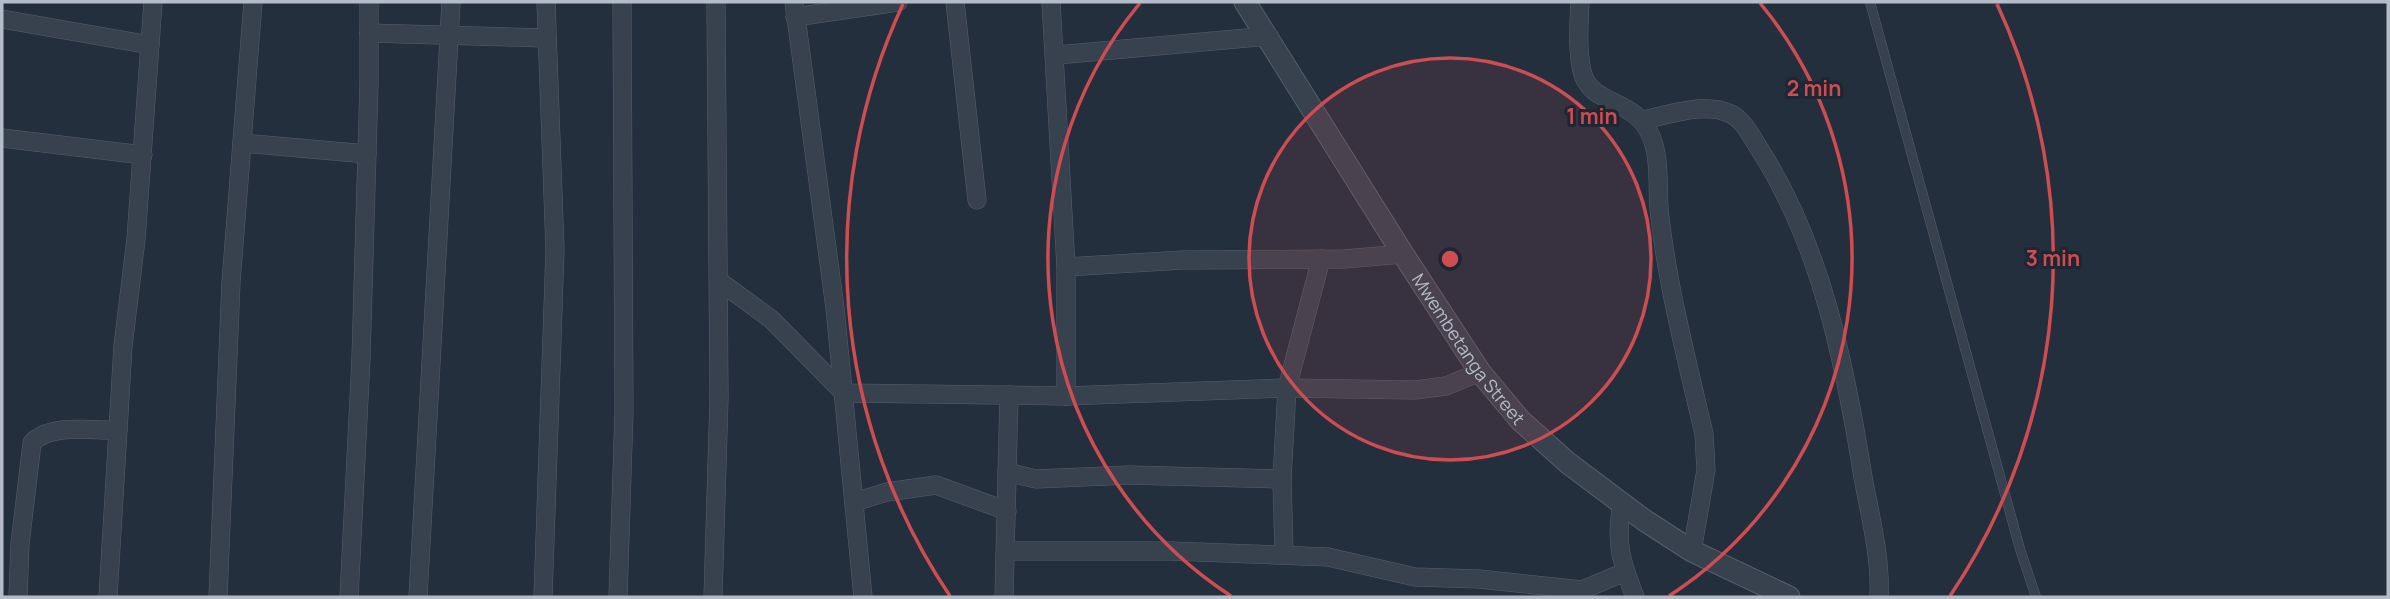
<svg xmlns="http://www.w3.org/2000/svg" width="2390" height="599" font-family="Manrope,sans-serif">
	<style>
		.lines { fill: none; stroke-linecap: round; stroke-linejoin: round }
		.service-casing { stroke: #565f6c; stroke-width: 10 }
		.minor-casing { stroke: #565f6c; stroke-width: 19 }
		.tertiary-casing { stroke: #565f6c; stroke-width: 23 }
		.service { stroke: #38414e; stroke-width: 9 }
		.minor { stroke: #38414e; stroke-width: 18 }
		.tertiary { stroke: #38414e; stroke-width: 21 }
		.ring { fill: none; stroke: #ce4d50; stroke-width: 3.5 }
		.labels { text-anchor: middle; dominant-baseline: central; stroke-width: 6; stroke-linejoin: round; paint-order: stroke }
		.street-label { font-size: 18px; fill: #b4bcc9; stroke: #1d2633 }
		.centre { fill: #ce4d50; stroke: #1d2633; stroke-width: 3.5 }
		.ring-label { font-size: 21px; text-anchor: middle; font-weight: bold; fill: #ce4d50; stroke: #1d2633; stroke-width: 6; stroke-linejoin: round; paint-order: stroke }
	</style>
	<rect width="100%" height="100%" fill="#242f3e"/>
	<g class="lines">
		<g class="service-casing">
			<path id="service" d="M 1870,2 L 2020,549 L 2036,597"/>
		</g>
		<g class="minor-casing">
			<g id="minor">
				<path d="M 794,2 L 835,308 L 863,597"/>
				<path d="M 955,2 L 977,200"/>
				<path d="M 1051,2 L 1066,267 L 1066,396"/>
				<path d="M 1580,2 C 1579,24 1577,49 1582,71 C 1589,105 1634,98 1650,134 C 1662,160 1656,191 1660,218 C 1668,288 1688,365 1704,434 L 1706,470 L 1692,551"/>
				<path d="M 795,17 L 898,2"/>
				<path d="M 2,19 L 150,45"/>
				<path d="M 369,33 L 547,38"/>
				<path d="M 1057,55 L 1269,36"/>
				<path d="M 1643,120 C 1669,115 1706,101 1731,114 C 1745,121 1752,138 1760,150 C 1822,247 1845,365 1863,477 C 1870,516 1881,557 1879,597"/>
				<path d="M 2,138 L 143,155"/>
				<path d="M 242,143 L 367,154"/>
				<path d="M 1066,267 L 1183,260 L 1344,259 L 1403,254"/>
				<path d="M 719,281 L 771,319 L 844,393 L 1066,396 L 1287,388 L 1415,390 L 1446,386 L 1480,372"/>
				<path d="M 1007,472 L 1036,479 L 1129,475 L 1282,479"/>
				<path d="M 854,502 L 887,492 L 936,485 L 1007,511"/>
				<path d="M 1622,504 C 1615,543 1621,561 1635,597"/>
				<path d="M 1006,551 L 1171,551 L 1328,557 L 1415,577 L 1479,579 L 1582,590 L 1625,572"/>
				<path d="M 1284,554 L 1282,479 L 1287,388 L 1321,259"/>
				<path d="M 18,597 L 20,544 L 32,443 C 49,423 93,431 118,430"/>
				<path d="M 108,597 L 123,346 L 136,239 L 153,2"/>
				<path d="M 218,597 L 231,282 L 253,2"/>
				<path d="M 349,597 L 361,358 L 369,83 L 369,2"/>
				<path d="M 418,597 L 451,2"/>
				<path d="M 543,597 L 555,250 L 546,2"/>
				<path d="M 618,597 L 624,412 L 622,2"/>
				<path d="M 713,597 L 719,398 L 716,2"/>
				<path d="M 1004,597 L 1009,395"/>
			</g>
		</g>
		<g class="tertiary-casing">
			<g id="tertiary">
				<path id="s1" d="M 1245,2 L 1403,254 L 1480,372 L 1520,420 L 1568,463 L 1644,520 L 1692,551 L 1789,597"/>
			</g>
		</g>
		<use href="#service" class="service"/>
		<use href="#minor" class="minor"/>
		<use href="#tertiary" class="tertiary"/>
	</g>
	<circle cx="1450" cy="259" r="201" fill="#ce4d50" fill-opacity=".12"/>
	<g class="ring">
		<circle cx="1450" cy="259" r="201"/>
		<path d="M1231 596A402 402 0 0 1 1140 3M1760 3A402 402 0 0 1 1669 596"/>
		<path d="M950 596A603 603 0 0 1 903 4M1997 4A603 603 0 0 1 1950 596"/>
	</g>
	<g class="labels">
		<g class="street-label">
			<text stroke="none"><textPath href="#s1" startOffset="413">Mwembetanga Street</textPath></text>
		</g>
	</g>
	<circle cx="1450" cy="259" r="10" class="centre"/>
	<g class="ring-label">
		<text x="1814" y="96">2 min</text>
		<text x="1592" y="124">1 min</text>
		<text x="2053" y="266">3 min</text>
	</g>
	<rect width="2390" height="599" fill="none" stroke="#b4bcc9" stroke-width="7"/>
</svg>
